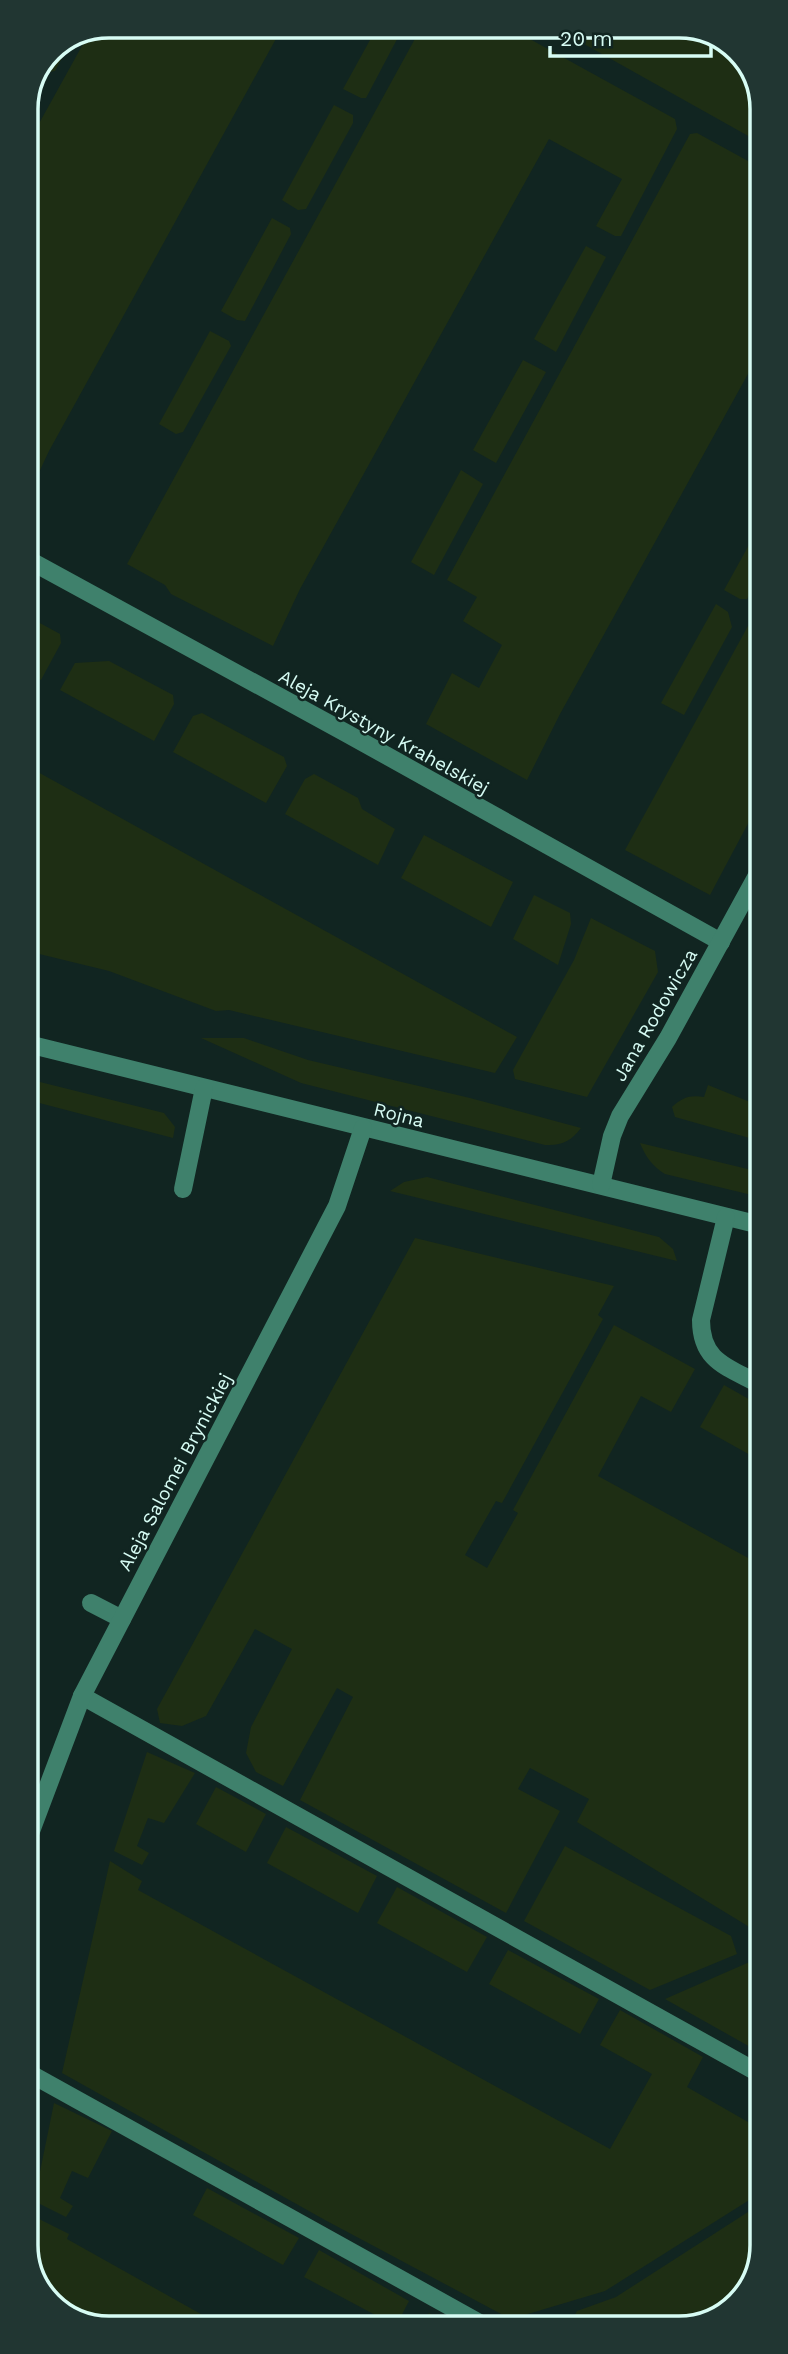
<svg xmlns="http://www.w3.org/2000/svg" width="788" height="2354" font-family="'Work Sans',sans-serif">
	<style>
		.green { fill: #1e2e14 }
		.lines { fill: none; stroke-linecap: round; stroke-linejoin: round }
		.minor { stroke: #3f816c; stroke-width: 18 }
		.labels { text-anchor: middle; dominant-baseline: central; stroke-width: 5; stroke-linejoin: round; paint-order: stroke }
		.street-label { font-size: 19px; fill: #d7fcf4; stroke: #112521 }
		.rim { fill: none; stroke: #d7fcf4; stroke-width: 3.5 }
	</style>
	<rect width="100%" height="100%" fill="#112521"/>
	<g class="green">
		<path d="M 110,26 L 283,26 L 49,451 L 27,498 L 26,147 L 88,35 Z"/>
		<path d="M 345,26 L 404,26 L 366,98 L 361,98 L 343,89 L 370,40 Z"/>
		<path d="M 422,26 L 506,26 L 675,119 L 677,129 L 621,236 L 615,236 L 596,226 L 622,179 L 549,139 L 300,589 L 273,646 L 171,594 L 165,585 L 127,564 Z"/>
		<path d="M 552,26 L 684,26 L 733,47 L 759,88 L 759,142 Z"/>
		<path d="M 70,43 L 55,71 L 49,72 L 43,69 L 51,50 Z"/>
		<path d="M 35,86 L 39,88 L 41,95 L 26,121 L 26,105 Z"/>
		<path d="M 334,105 L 353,115 L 353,123 L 306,209 L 298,210 L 282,200 Z"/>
		<path d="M 697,133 L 759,167 L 759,354 L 560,714 L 527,780 L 426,724 L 452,673 L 479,688 L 502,645 L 463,621 L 477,597 L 447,580 L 690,134 Z"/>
		<path d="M 272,218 L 290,228 L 291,234 L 245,321 L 237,320 L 221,311 Z"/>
		<path d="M 586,246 L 606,257 L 556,352 L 534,339 Z"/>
		<path d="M 210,331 L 229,341 L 231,346 L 183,432 L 176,434 L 159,424 Z"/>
		<path d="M 523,360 L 546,372 L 496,463 L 473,450 Z"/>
		<path d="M 461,470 L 483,484 L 434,575 L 411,562 Z"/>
		<path d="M 760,525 L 760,576 L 747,599 L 740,599 L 724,590 Z"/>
		<path d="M 716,604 L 728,612 L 732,627 L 684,715 L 661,703 Z"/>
		<path d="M 27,616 L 60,634 L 61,643 L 41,680 L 27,672 Z"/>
		<path d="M 748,626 L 760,632 L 760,801 L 710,895 L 625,850 Z"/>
		<path d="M 109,661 L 173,695 L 174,704 L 154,741 L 60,690 L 75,663 Z"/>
		<path d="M 202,713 L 284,757 L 287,766 L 266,803 L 173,752 L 193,716 Z"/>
		<path d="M 27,766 L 517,1037 L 495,1073 L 229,1010 L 216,1011 L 109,971 L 27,951 Z"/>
		<path d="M 314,774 L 358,798 L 362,809 L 395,829 L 378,865 L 285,814 L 305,779 Z"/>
		<path d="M 424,835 L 513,882 L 491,927 L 401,878 Z"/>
		<path d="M 534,895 L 570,913 L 571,924 L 558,965 L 513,939 Z"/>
		<path d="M 591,918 L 655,951 L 658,972 L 587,1097 L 515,1079 L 513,1070 L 574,960 Z"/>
		<path d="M 201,1038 L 244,1038 L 308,1060 L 470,1098 L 581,1128 C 571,1141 562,1146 545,1145 L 301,1083 Z"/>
		<path d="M 28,1079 L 164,1113 L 175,1127 L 173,1138 L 28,1100 Z"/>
		<path d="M 708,1085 L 760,1106 L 760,1141 L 675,1117 L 672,1107 C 683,1097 690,1095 704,1097 Z"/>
		<path d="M 640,1143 L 760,1172 L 760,1197 L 665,1174 C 653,1167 645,1156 640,1143 Z"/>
		<path d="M 427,1177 L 659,1237 L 673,1249 L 677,1261 L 390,1191 L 404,1182 Z"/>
		<path d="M 415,1238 L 614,1286 L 598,1315 L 603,1319 L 502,1503 L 496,1501 L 465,1555 L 487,1568 L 518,1513 L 513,1510 L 614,1325 L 695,1369 L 671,1412 L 641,1396 L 598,1476 L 761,1565 L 761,1945 L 753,1948 L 751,1928 L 577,1822 L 589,1799 L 530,1768 L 518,1789 L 560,1811 L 506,1913 L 300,1800 L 353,1697 L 337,1688 L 283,1786 L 256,1772 L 246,1753 L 251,1727 L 292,1649 L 255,1629 L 206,1716 L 182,1726 L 160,1723 L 157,1709 Z"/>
		<path d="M 724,1385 L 761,1406 L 761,1461 L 700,1427 Z"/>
		<path d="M 147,1752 L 195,1773 L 164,1823 L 148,1818 L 137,1846 L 149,1853 L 142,1865 L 114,1851 Z"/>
		<path d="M 216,1787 L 266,1814 L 246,1852 L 196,1824 Z"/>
		<path d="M 286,1827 L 377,1876 L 358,1913 L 267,1863 Z"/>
		<path d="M 565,1846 L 731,1936 L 737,1954 L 650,1990 L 524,1921 Z"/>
		<path d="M 110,1861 L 142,1881 L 138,1890 L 610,2149 L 652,2074 L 600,2045 L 620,2010 L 703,2057 L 687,2087 L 762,2130 L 762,2192 L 605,2291 L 511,2319 L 503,2315 L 325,2220 L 62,2073 Z"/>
		<path d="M 397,1887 L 487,1937 L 467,1972 L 377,1923 Z"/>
		<path d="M 508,1950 L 599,1999 L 580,2034 L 489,1984 Z"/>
		<path d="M 761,1957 L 761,2053 L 665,1999 Z"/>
		<path d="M 54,2103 L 112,2131 L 88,2178 L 72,2171 L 60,2198 L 73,2206 L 66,2217 L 34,2201 Z"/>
		<path d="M 207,2188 L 299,2238 L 283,2265 L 193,2215 Z"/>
		<path d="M 762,2203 L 762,2245 L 744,2295 L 700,2325 L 569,2326 L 577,2311 L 616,2297 Z"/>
		<path d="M 31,2215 L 69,2234 L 67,2239 L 224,2327 L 104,2328 L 55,2307 L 29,2266 L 29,2228 Z"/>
		<path d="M 319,2250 L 409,2301 L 396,2326 L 304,2277 Z"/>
		<path d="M 429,2313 L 453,2326 L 422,2326 Z"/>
	</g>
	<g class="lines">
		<g class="minor">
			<path d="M 27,559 L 346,733 L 721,942"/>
			<path d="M 28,1044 L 760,1225"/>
			<path d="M 601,1185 L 612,1136 L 620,1116 L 668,1038 L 760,870"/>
			<path d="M 183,1189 L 204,1088"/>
			<path d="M 726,1217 L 701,1320 C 701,1362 728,1367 761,1385"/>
			<path d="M 91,1603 L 122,1619"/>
			<path d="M 82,1696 L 762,2075"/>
			<path d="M 28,1839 L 82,1696 L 337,1206 L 363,1128"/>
			<path d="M 29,2073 L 485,2326"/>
		</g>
	</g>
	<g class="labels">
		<g class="street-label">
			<text transform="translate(384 732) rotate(29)">Aleja Krystyny Krahelskiej</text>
			<text transform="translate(655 1015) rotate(-60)">Jana Rodowicza</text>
			<text transform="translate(399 1115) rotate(14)">Rojna</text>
			<text transform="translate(175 1472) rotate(-62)">Aleja Salomei Brynickiej</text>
		</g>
	</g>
	<path d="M0 0H788V2354H0ZM109 38H679A71 71 0 0 1 750 109V2245A71 71 0 0 1 679 2316H109A71 71 0 0 1 38 2245V109A71 71 0 0 1 109 38Z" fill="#213632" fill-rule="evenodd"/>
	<path class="rim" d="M109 38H679A71 71 0 0 1 750 109V2245A71 71 0 0 1 679 2316H109A71 71 0 0 1 38 2245V109A71 71 0 0 1 109 38Z"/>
	<path d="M550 46v10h161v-10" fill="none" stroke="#d7fcf4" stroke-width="3.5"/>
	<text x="560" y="46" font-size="21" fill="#d7fcf4" stroke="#112521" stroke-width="5" paint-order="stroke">20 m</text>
</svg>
